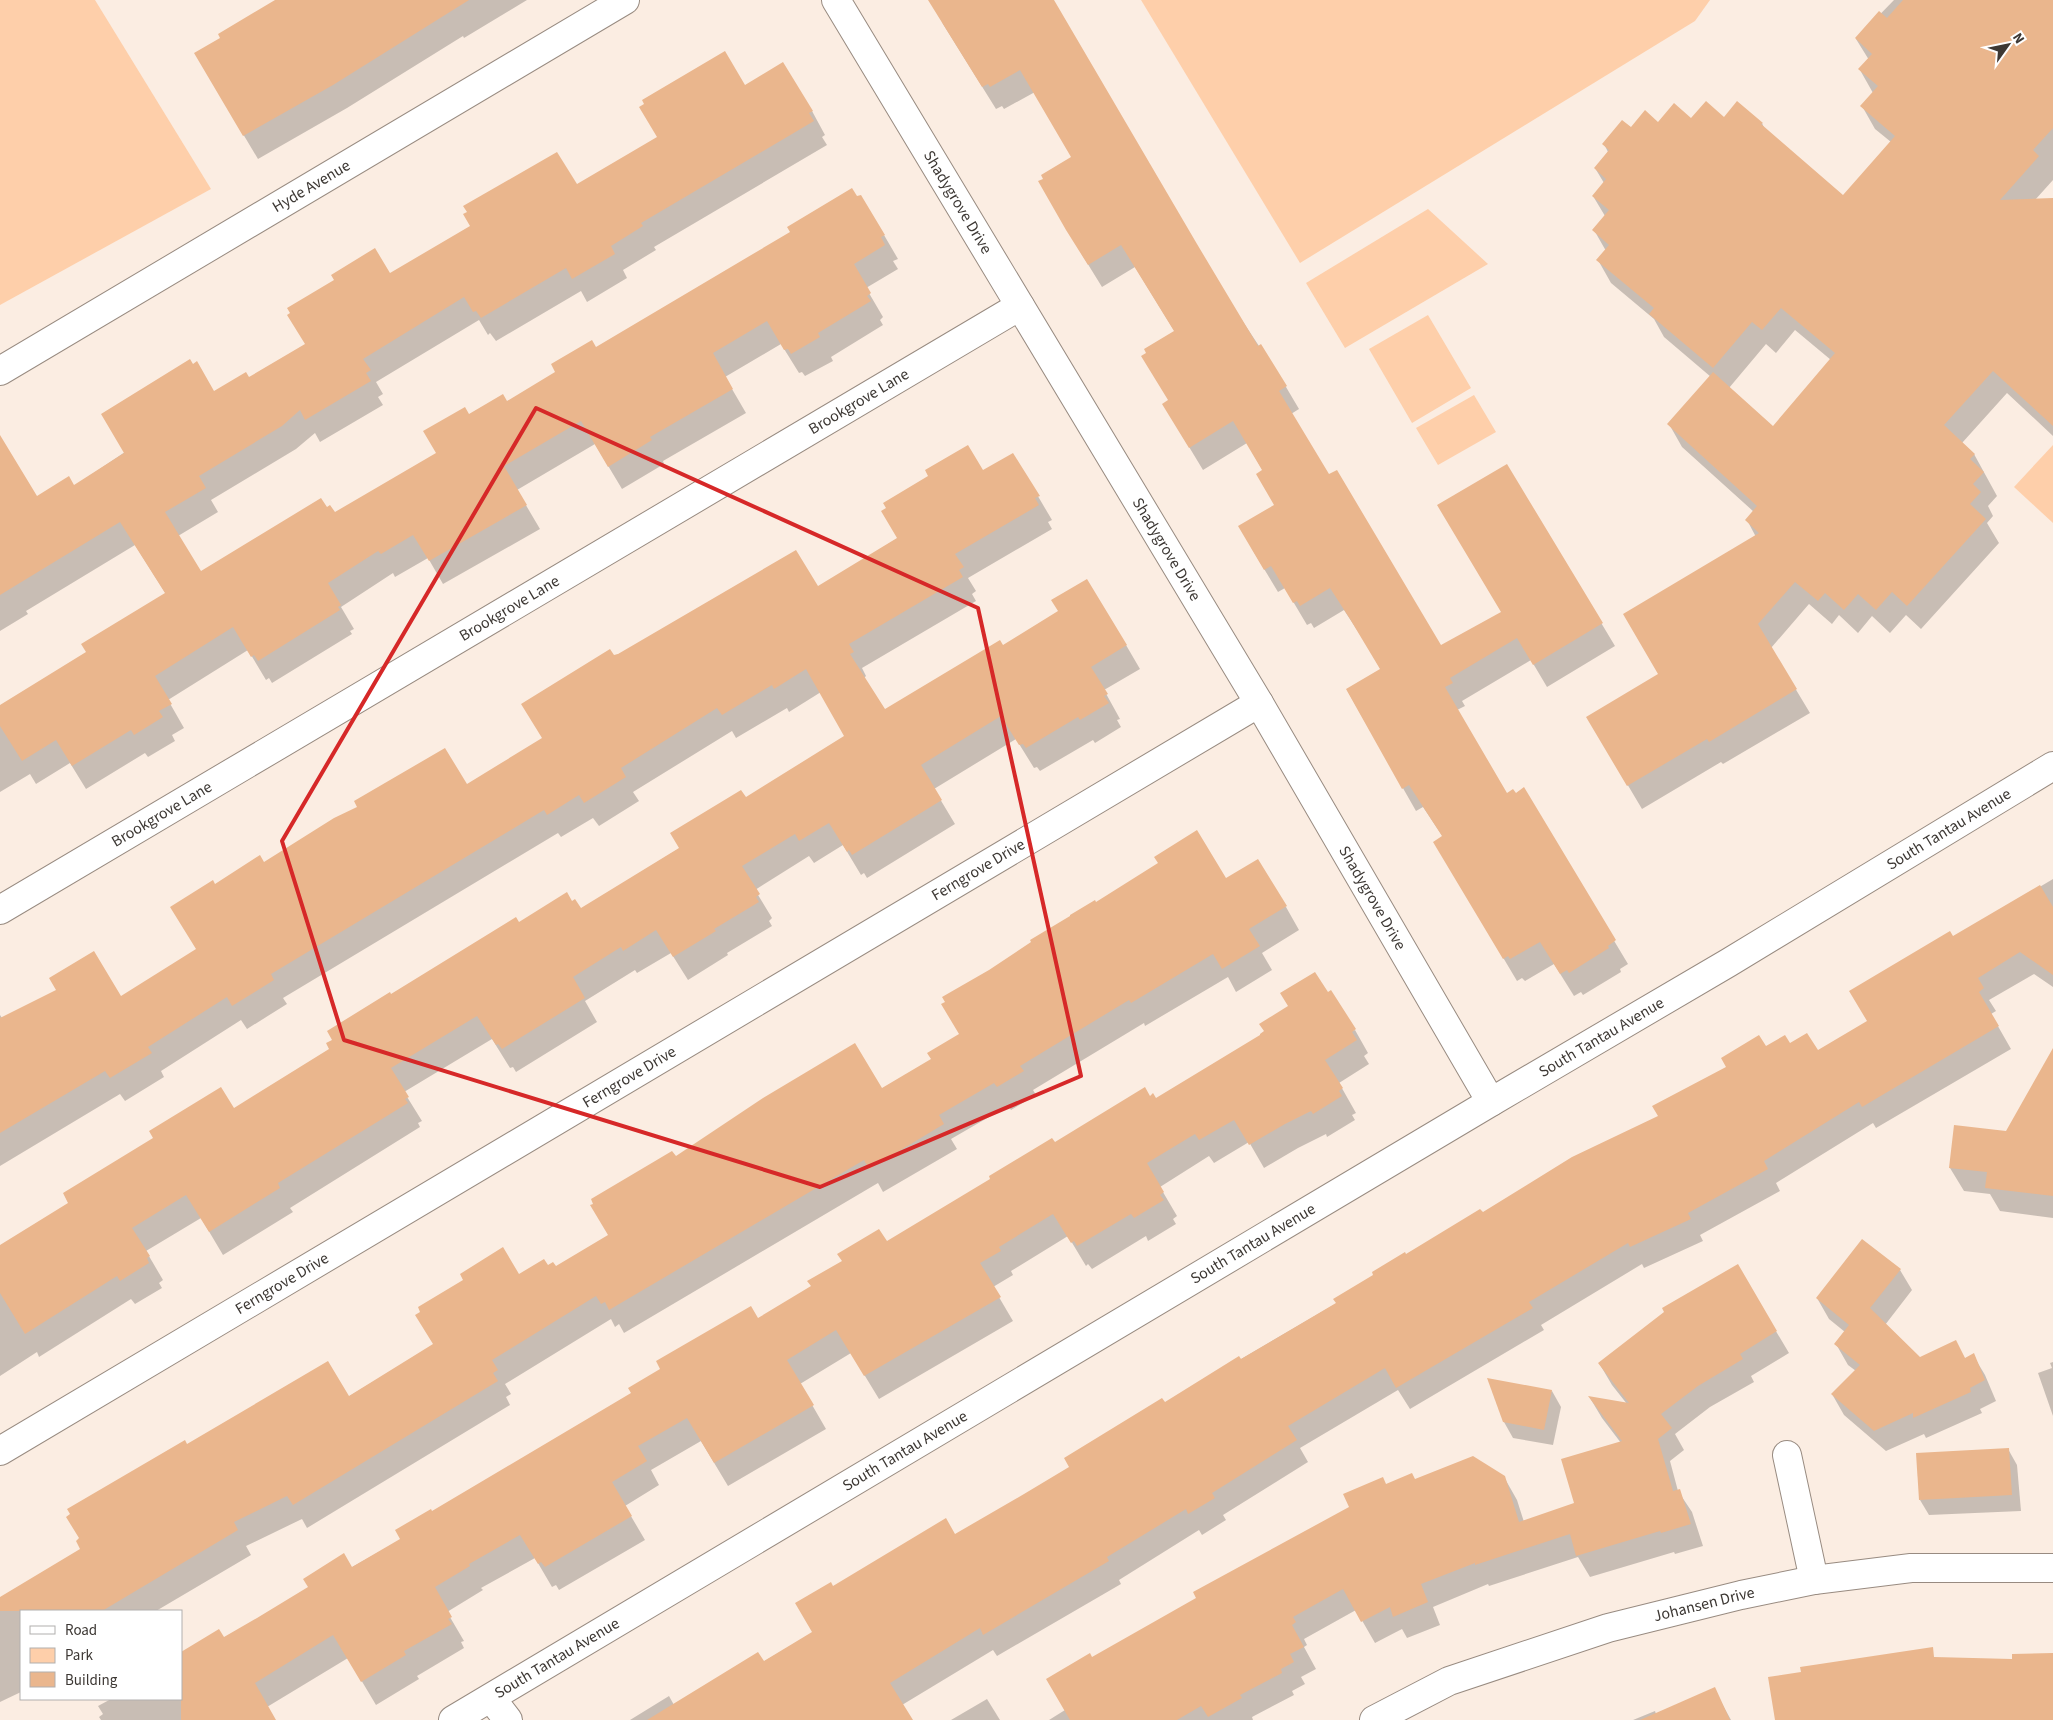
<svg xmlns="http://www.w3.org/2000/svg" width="2053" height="1720" font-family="'Source Sans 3',sans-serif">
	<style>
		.green { fill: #fecfaa }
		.shadow { fill: #0003; fill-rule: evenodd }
		.building { fill: #eab68d }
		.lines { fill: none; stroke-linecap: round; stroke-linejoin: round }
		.minor-casing { stroke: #988b81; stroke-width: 30 }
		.tertiary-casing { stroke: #988b81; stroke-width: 30 }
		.minor { stroke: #fff; stroke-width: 28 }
		.tertiary { stroke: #fff; stroke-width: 28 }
		.marked { fill: none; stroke: #d62828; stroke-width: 4; stroke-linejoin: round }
		.labels { text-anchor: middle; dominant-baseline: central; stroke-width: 4; stroke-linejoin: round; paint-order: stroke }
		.street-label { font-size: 16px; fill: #3d3834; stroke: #fff }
	</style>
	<rect width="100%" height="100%" fill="#fbede2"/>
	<g class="green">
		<path d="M 0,0 L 95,0 L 211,189 L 0,305 Z"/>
		<path d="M 1141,0 L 1710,0 L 1695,21 L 1300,263 Z"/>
		<path d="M 1428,209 L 1488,264 L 1345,348 L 1306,283 Z"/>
		<path d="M 1428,315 L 1471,388 L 1412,423 L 1369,349 Z"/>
		<path d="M 1474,395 L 1496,432 L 1438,465 L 1416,428 Z"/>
		<path d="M 2053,445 L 2053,523 L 2014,487 Z"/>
	</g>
	<g class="shadow">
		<path d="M 278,0 L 527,0 L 464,38 L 463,36 L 347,108 L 258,159 L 209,77 L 221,38 Z"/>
		<path d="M 933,0 L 1031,0 L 1286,387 L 1299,409 L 1291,414 L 1329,476 L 1441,646 L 1502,613 L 1507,466 L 1615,646 L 1547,687 L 1531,660 L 1462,701 L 1465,706 L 1457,710 L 1506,794 L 1515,794 L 1523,789 L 1628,964 L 1620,969 L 1621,972 L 1583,995 L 1581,992 L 1574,996 L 1554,964 L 1525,981 L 1522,978 L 1517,981 L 1448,865 L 1443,837 L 1423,807 L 1416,811 L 1347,690 L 1381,670 L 1365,642 L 1344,610 L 1314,628 L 1311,623 L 1307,625 L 1285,588 L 1278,592 L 1252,549 L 1276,505 L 1263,471 L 1247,443 L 1203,470 L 1177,427 L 1169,401 L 1175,332 L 1135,267 L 1102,287 L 1081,253 L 1072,157 L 1035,92 L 1004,109 L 1002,106 L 996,109 L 943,24 Z"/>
		<path d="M 1894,0 L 2053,0 L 2053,180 L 2035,200 L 2053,199 L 2053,436 L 2007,393 L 1962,443 L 1974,454 L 1997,496 L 1988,506 L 1993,516 L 1987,523 L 1999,543 L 1921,629 L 1906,615 L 1890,633 L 1872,616 L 1858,633 L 1839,615 L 1832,624 L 1809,604 L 1771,648 L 1810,713 L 1723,764 L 1721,762 L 1642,809 L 1601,740 L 1659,674 L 1756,537 L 1747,520 L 1754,512 L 1682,447 L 1669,424 L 1711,377 L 1664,337 L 1654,319 L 1611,283 L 1598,260 L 1606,251 L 1594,230 L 1605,216 L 1593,196 L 1604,183 L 1595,168 L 1608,152 L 1604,144 L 1631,129 L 1691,120 L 1724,118 L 1762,123 L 1765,130 L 1843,197 L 1891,142 L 1875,129 L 1862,106 L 1873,93 L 1860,70 L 1869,60 L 1856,39 ZM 1795,330 L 1831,360 L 1773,428 L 1729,388 L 1766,344 L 1776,353 Z"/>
		<path d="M 745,87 L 812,111 L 825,135 L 822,137 L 827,145 L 654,247 L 656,250 L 623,270 L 627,278 L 587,302 L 581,291 L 496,341 L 490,333 L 488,335 L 479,320 L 376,382 L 383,394 L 378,397 L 383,405 L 320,442 L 315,433 L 296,449 L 211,500 L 218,512 L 178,536 L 201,572 L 327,508 L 334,514 L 438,454 L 469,416 L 506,403 L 596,349 L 884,235 L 898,259 L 893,261 L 898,269 L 866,288 L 883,317 L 880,320 L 883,325 L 831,357 L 833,361 L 805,376 L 802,372 L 799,373 L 781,344 L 725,377 L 746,413 L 663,461 L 664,464 L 622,489 L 595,444 L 517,490 L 540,529 L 443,584 L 428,558 L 395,577 L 393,573 L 341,607 L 354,629 L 350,631 L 352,634 L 272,683 L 269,678 L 266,680 L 248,650 L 168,700 L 184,728 L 172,735 L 175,741 L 148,757 L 145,753 L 86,789 L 70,763 L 36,784 L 30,774 L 0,792 L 0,707 L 87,653 L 166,594 L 135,545 L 26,611 L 28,614 L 0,631 L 0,472 L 36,498 L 73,487 L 214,392 L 249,378 L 305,345 L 390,275 L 576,186 Z"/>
		<path d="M 1013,454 L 1052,520 L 1048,522 L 1052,529 L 968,578 L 976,591 L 972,594 L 976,601 L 862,668 L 866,676 L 864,678 L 885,710 L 1002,647 L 1126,645 L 1140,669 L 1104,690 L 1120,719 L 1117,720 L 1121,727 L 1095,743 L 1093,740 L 1040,771 L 1037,767 L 1034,768 L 1016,739 L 934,789 L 955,824 L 867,878 L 864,873 L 861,875 L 843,845 L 814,863 L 809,856 L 755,890 L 772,918 L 769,921 L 772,926 L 727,953 L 728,955 L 688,980 L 671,953 L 637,973 L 635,970 L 585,1001 L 597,1022 L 516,1072 L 513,1067 L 510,1068 L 492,1039 L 404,1092 L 422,1121 L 418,1123 L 420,1127 L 290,1208 L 293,1212 L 223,1255 L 201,1218 L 146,1251 L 163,1280 L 159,1283 L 162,1288 L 135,1304 L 131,1299 L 39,1357 L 37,1352 L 0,1376 L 0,1246 L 234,1109 L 331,1050 L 390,996 L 519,924 L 572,903 L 580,910 L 680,848 L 746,799 L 846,737 L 821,692 L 789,712 L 787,708 L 736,738 L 732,731 L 633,792 L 639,801 L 599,826 L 593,818 L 561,837 L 558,833 L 283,998 L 287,1004 L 247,1029 L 241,1020 L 161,1071 L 164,1077 L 125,1101 L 120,1094 L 0,1166 L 0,1015 L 2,1018 L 121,998 L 197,950 L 215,885 L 263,863 L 466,786 L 543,739 L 613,656 L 818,588 L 898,538 L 982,472 Z"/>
		<path d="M 2053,879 L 2053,987 L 2034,974 L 1989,1000 L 1996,1011 L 1991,1014 L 2011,1049 L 1876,1128 L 1873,1123 L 1776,1183 L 1780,1191 L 1700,1235 L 1703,1241 L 1644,1268 L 1642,1264 L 1541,1325 L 1544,1330 L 1410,1409 L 1398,1390 L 1300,1448 L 1308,1462 L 1223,1515 L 1226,1520 L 1202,1535 L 1199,1530 L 1119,1580 L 1121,1584 L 997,1656 L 993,1650 L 902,1705 L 895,1720 L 630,1720 L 669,1696 L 674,1705 L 763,1662 L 814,1632 L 833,1588 L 955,1535 L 1071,1468 L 1164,1404 L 1337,1303 L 1406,1256 L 1660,1117 L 1766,1048 L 1790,1045 L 1818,1052 L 1869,1021 L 1953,938 Z"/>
		<path d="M 1226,880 L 1286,907 L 1299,930 L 1262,953 L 1272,970 L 1236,992 L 1228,977 L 1145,1026 L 1144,1023 L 1033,1090 L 1036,1095 L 1011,1110 L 1008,1106 L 951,1139 L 957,1149 L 883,1192 L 878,1183 L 624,1333 L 619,1324 L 615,1327 L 611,1319 L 505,1384 L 511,1394 L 506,1397 L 510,1405 L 307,1528 L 302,1519 L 246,1546 L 251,1555 L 156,1611 L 21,1611 L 21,1692 L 0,1702 L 0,1599 L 82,1549 L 187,1446 L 348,1397 L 434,1345 L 518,1276 L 548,1267 L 556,1268 L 610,1236 L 675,1158 L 881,1090 L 933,1060 L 960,1034 L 990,971 L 1096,904 Z"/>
		<path d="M 1355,1030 L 1368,1053 L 1364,1056 L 1369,1064 L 1339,1083 L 1356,1113 L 1352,1115 L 1355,1120 L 1327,1137 L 1326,1134 L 1298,1148 L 1264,1168 L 1249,1142 L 1214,1163 L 1209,1156 L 1160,1187 L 1177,1216 L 1173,1219 L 1176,1224 L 1148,1241 L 1146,1236 L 1092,1269 L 1088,1264 L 1086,1266 L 1068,1236 L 1011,1271 L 1013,1275 L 993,1287 L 1013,1321 L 879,1399 L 851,1353 L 800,1384 L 826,1429 L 728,1486 L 701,1441 L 651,1470 L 659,1485 L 625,1506 L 645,1540 L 559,1590 L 556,1585 L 552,1587 L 535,1558 L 481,1588 L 483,1590 L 447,1612 L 464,1641 L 461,1642 L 464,1648 L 417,1676 L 419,1679 L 376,1705 L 348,1658 L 267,1707 L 275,1720 L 101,1720 L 99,1717 L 103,1714 L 98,1706 L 111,1699 L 181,1699 L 224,1639 L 402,1539 L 432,1513 L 1054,1144 L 1149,1097 L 1156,1099 Z"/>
		<path d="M 2053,1050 L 2053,1218 L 2000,1211 L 1990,1194 L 1964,1191 L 1950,1168 L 2007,1132 Z"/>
		<path d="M 1737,1266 L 1789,1353 L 1751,1376 L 1754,1382 L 1710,1407 L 1675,1434 L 1684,1450 L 1670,1461 L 1678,1491 L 1692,1512 L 1703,1546 L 1675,1554 L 1674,1552 L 1590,1577 L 1578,1557 L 1489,1586 L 1488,1584 L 1433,1607 L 1440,1625 L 1407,1638 L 1402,1629 L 1375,1643 L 1356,1610 L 1304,1639 L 1307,1645 L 1304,1647 L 1316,1669 L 1301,1677 L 1305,1684 L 1292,1691 L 1294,1695 L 1252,1717 L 1253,1720 L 1049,1720 L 1065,1710 L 1092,1659 L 1198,1599 L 1387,1485 L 1415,1480 L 1504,1477 L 1517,1500 L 1524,1522 L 1575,1504 L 1621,1443 L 1602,1418 L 1590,1398 L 1627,1404 L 1612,1385 L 1599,1363 Z"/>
		<path d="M 1900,1270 L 1912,1290 L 1885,1325 L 1919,1359 L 1956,1342 L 1965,1359 L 1973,1355 L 1985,1375 L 1996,1401 L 1980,1409 L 1982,1413 L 1926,1438 L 1924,1434 L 1886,1451 L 1844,1415 L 1832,1394 L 1856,1371 L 1848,1365 L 1836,1344 L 1845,1332 L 1829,1319 L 1817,1298 Z"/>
		<path d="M 2053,1362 L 2053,1416 L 2038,1373 L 2052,1368 L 2050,1363 Z"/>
		<path d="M 1552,1391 L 1561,1407 L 1553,1445 L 1513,1438 L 1504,1422 Z"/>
		<path d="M 2008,1449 L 2017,1465 L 2021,1511 L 1929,1515 L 1920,1500 Z"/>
		<path d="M 1714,1689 L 1731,1720 L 1633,1720 L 1655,1711 L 1656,1714 Z"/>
		<path d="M 987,1699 L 1000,1720 L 951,1720 Z"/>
	</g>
	<g class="building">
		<path d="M 275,0 L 469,0 L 333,85 L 243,136 L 194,53 L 220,38 L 218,34 Z"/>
		<path d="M 928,0 L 1054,0 L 1197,244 L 1258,346 L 1261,344 L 1287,386 L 1279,391 L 1329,474 L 1337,470 L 1441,645 L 1501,612 L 1437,505 L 1507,464 L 1603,623 L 1533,665 L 1517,638 L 1450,678 L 1453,683 L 1445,687 L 1507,793 L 1513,789 L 1516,793 L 1524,787 L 1616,940 L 1608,946 L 1609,948 L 1569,973 L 1567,970 L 1560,974 L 1540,942 L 1510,959 L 1508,956 L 1503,959 L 1433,842 L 1442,836 L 1409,785 L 1402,789 L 1346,689 L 1380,669 L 1350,619 L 1330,588 L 1300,606 L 1297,601 L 1293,603 L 1271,566 L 1264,570 L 1238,526 L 1274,505 L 1256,474 L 1262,470 L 1233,421 L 1189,448 L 1162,404 L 1168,400 L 1141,356 L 1146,353 L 1144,349 L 1174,331 L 1121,245 L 1088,265 L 1066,230 L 1038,181 L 1043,179 L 1041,175 L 1071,157 L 1020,70 L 990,87 L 988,84 L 982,87 Z"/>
		<path d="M 1903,0 L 2053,0 L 2053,128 L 2033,150 L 2039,156 L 2000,200 L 2053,198 L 2053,426 L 1993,371 L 1944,425 L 1975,454 L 1970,459 L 1984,472 L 1973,484 L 1981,492 L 1970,504 L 1986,519 L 1907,606 L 1892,592 L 1876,610 L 1858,594 L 1844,610 L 1825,593 L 1818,601 L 1795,582 L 1758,624 L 1797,689 L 1709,742 L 1707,739 L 1627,786 L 1586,717 L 1658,674 L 1623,614 L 1759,533 L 1745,520 L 1757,506 L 1667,424 L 1713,372 L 1773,426 L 1835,353 L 1781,308 L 1762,330 L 1752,322 L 1713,368 L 1649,314 L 1654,308 L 1596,260 L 1609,245 L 1592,230 L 1609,210 L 1592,196 L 1606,179 L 1594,168 L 1609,150 L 1602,144 L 1622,120 L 1631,127 L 1645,110 L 1658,122 L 1674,103 L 1691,118 L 1706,101 L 1724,117 L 1737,101 L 1763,123 L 1761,124 L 1843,195 L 1895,136 L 1860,106 L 1878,86 L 1858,69 L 1872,54 L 1855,38 L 1879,11 L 1887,18 Z"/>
		<path d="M 725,51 L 745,85 L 783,62 L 813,111 L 809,113 L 814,121 L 641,223 L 643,226 L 611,246 L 615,254 L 572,279 L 566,268 L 481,318 L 476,311 L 473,312 L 464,297 L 363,359 L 371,370 L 366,373 L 371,381 L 305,420 L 300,410 L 282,426 L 199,476 L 206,488 L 165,512 L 201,571 L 321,498 L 327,507 L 330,505 L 335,512 L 436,453 L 423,431 L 465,407 L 469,414 L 503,394 L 507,401 L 555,372 L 551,364 L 592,340 L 596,347 L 790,232 L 787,227 L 852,188 L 857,196 L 861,195 L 885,235 L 881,237 L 885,245 L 854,264 L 871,293 L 867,296 L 871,301 L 818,333 L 820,337 L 791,354 L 788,349 L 784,350 L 767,321 L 713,353 L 733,389 L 650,437 L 652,440 L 608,467 L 581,421 L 504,466 L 527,505 L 429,561 L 413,535 L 381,554 L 378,551 L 328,583 L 341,605 L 338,607 L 340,610 L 258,661 L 254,655 L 251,657 L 233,627 L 155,676 L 172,704 L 159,711 L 163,717 L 134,735 L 131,730 L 72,766 L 56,740 L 22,761 L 0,726 L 0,705 L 86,652 L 81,644 L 165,593 L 120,522 L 0,595 L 0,435 L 37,496 L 69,476 L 74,485 L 124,453 L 101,414 L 190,359 L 193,364 L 197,361 L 214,391 L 246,372 L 249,377 L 305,344 L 287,315 L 290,313 L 287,308 L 334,280 L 331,275 L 375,248 L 390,273 L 470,226 L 463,214 L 467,212 L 463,206 L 557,152 L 577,184 L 657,137 L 639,107 L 644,104 L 642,100 Z"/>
		<path d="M 968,445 L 983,470 L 1013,453 L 1040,496 L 1035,498 L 1039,505 L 955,554 L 964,567 L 959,570 L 963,577 L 849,644 L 854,652 L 850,654 L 885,709 L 1000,640 L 1003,645 L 1058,611 L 1051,600 L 1087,579 L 1127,645 L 1091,667 L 1108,694 L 1104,696 L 1109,703 L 1080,720 L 1078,717 L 1026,748 L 1023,744 L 1019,745 L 1001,716 L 921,765 L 942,800 L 852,855 L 849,850 L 847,852 L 829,823 L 799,841 L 795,834 L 742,866 L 760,894 L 756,897 L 759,902 L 714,929 L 716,931 L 673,957 L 656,930 L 623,951 L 621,947 L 573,977 L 585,998 L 502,1049 L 498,1044 L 496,1045 L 477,1016 L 391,1068 L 409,1097 L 405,1099 L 408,1103 L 278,1183 L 280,1188 L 209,1232 L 186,1195 L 132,1228 L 150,1256 L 147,1258 L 149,1263 L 120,1281 L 117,1276 L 25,1334 L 0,1293 L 0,1245 L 68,1203 L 63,1193 L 153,1138 L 149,1131 L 221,1087 L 234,1108 L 329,1049 L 326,1043 L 332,1040 L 327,1031 L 390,992 L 391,994 L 516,917 L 519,922 L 567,892 L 572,901 L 575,899 L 581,908 L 679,848 L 670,833 L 741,790 L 746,797 L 844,736 L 806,669 L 774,689 L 772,685 L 722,715 L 717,708 L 621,768 L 626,777 L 584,803 L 579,795 L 547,815 L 544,810 L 271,974 L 274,980 L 232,1006 L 227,997 L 148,1047 L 152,1053 L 110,1078 L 105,1071 L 0,1133 L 0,1018 L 56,990 L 49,978 L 94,951 L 121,996 L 196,949 L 170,907 L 213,880 L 215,884 L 260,855 L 264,862 L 334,818 L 357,807 L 354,801 L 445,748 L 467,784 L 542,738 L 521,704 L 610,649 L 614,655 L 618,654 L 796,550 L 818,586 L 897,538 L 881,511 L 886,508 L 883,503 L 928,476 L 925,470 Z"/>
		<path d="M 1197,830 L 1226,878 L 1258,859 L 1287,906 L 1249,929 L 1260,946 L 1222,969 L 1213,954 L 1131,1003 L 1129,1000 L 1020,1066 L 1024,1071 L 997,1087 L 994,1083 L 939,1115 L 944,1124 L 869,1169 L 864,1160 L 609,1310 L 605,1302 L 601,1304 L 596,1296 L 492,1360 L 498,1370 L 493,1373 L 498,1381 L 293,1505 L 287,1496 L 234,1522 L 238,1530 L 102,1611 L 0,1611 L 0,1597 L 80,1549 L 76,1541 L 79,1538 L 66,1517 L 70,1514 L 67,1509 L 185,1440 L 187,1444 L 328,1361 L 349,1396 L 433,1344 L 415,1315 L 420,1312 L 418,1307 L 463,1280 L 460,1274 L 503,1247 L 519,1274 L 544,1259 L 548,1265 L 553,1262 L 556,1266 L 608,1235 L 590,1205 L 593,1204 L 591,1199 L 672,1151 L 676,1156 L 763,1098 L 855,1043 L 882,1088 L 931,1059 L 927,1053 L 959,1034 L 941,1004 L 945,1002 L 942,997 L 989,970 L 1031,942 L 1030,940 L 1070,916 L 1070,915 L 1095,900 L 1096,902 L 1158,863 L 1154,857 Z"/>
		<path d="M 2040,885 L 2053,907 L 2053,975 L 2020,952 L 1978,978 L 1984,988 L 1979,992 L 1999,1026 L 1862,1107 L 1859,1102 L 1764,1161 L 1768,1169 L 1688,1213 L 1691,1219 L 1630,1247 L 1628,1243 L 1529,1302 L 1533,1308 L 1396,1388 L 1385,1368 L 1288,1426 L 1297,1440 L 1212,1493 L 1215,1498 L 1188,1514 L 1186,1509 L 1107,1557 L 1109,1561 L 983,1635 L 980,1628 L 890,1683 L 913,1720 L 647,1720 L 758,1652 L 764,1661 L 812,1632 L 795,1603 L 831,1582 L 833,1586 L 946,1518 L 955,1534 L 1024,1494 L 1069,1467 L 1064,1458 L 1162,1398 L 1165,1402 L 1239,1356 L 1241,1359 L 1336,1303 L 1333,1299 L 1373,1275 L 1372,1272 L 1405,1252 L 1406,1254 L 1480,1209 L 1483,1212 L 1572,1157 L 1658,1116 L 1652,1106 L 1726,1067 L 1721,1058 L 1759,1035 L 1766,1046 L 1785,1035 L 1790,1043 L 1807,1033 L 1818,1050 L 1867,1021 L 1849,991 L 1950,931 L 1953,936 Z"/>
		<path d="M 1315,972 L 1328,992 L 1331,990 L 1356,1029 L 1352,1032 L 1357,1040 L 1325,1060 L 1343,1088 L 1339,1091 L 1342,1096 L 1313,1114 L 1311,1111 L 1285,1124 L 1249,1145 L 1234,1120 L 1199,1140 L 1195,1134 L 1147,1163 L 1164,1192 L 1160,1195 L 1164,1200 L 1134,1218 L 1131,1214 L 1077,1246 L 1074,1241 L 1071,1243 L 1053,1214 L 999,1247 L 1001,1251 L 980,1263 L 1001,1297 L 864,1376 L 836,1330 L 787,1360 L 814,1405 L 714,1463 L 687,1418 L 638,1446 L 647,1461 L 612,1482 L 632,1516 L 545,1567 L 541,1562 L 538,1564 L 520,1535 L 469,1564 L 470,1566 L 435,1587 L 452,1617 L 448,1619 L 452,1624 L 404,1651 L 406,1655 L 361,1682 L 333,1635 L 255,1683 L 276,1720 L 181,1720 L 181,1652 L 219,1629 L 224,1637 L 257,1618 L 308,1587 L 303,1579 L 344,1553 L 352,1567 L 400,1539 L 395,1530 L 431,1509 L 432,1511 L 631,1393 L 628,1388 L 660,1369 L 656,1361 L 751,1306 L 758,1318 L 811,1286 L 807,1281 L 842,1261 L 837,1254 L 879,1229 L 887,1241 L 990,1179 L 989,1176 L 1052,1138 L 1055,1142 L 1145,1087 L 1150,1096 L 1153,1093 L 1156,1098 L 1260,1035 L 1260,1034 L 1264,1031 L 1259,1024 L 1288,1006 L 1280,993 Z"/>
		<path d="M 2053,1048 L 2053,1196 L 1985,1188 L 1987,1172 L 1949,1168 L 1954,1125 L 2006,1131 Z"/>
		<path d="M 1862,1239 L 1901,1269 L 1870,1308 L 1920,1357 L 1956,1340 L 1965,1358 L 1974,1353 L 1985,1380 L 1970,1388 L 1971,1392 L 1913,1418 L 1913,1413 L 1874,1431 L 1831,1394 L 1860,1365 L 1834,1344 L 1849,1325 L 1816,1298 Z"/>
		<path d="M 1738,1264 L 1777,1331 L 1740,1354 L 1743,1359 L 1698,1386 L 1661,1414 L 1672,1428 L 1658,1439 L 1673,1491 L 1680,1489 L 1691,1524 L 1661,1533 L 1660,1531 L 1576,1556 L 1570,1534 L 1475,1565 L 1475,1563 L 1421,1584 L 1428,1602 L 1393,1617 L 1390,1607 L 1361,1622 L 1343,1589 L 1293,1617 L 1296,1622 L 1292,1625 L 1304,1647 L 1290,1654 L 1294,1662 L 1281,1669 L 1282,1673 L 1240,1695 L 1242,1698 L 1208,1717 L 1201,1706 L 1177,1720 L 1070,1720 L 1046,1679 L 1090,1653 L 1092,1657 L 1196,1598 L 1193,1592 L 1349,1507 L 1343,1494 L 1383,1477 L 1386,1484 L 1412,1473 L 1415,1479 L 1473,1456 L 1505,1476 L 1519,1522 L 1574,1503 L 1561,1459 L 1622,1441 L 1588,1396 L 1629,1403 L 1598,1363 L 1664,1312 L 1662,1308 Z"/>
		<path d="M 1487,1378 L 1552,1390 L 1544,1430 L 1503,1422 Z"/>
		<path d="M 2009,1448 L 2012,1495 L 1919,1500 L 1916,1453 Z"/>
		<path d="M 1933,1647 L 1934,1657 L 2012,1659 L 2012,1654 L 2053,1653 L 2053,1720 L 1775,1720 L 1768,1677 L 1801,1672 L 1800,1667 Z"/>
		<path d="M 1715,1687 L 1730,1720 L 1640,1720 Z"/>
	</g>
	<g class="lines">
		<g class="minor-casing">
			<g id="minor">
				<path id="s1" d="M 836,0 L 1259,703 L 1491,1102"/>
				<path id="s2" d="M 0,371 L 625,0"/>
				<path id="s3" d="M 0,910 L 1020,306"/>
				<path id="s4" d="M 0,1451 L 1259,703"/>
				<path d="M 1787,1455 L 1814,1580"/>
				<path d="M 491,1698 L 508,1720"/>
				<path id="s5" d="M 1374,1720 L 1449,1681 L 1608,1628 L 1741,1595 L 1814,1580 L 1911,1568 L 2053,1568"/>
			</g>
		</g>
		<g class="tertiary-casing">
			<g id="tertiary">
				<path id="s6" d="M 453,1720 L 1491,1102 L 1728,963 L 2053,766"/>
			</g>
		</g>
		<use href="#minor" class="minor"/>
		<use href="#tertiary" class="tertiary"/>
	</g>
	<path class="marked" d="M 536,408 L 978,608 L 1081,1076 L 820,1187 L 344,1040 L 282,841 Z"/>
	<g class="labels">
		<g class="street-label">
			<text stroke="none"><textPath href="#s2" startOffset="362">Hyde Avenue</textPath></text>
			<text stroke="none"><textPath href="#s1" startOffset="236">Shadygrove Drive</textPath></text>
			<text stroke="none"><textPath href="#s3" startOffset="998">Brookgrove Lane</textPath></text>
			<text stroke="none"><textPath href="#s1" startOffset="641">Shadygrove Drive</textPath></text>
			<text stroke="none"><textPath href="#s3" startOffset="592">Brookgrove Lane</textPath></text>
			<text stroke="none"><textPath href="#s3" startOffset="188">Brookgrove Lane</textPath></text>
			<text stroke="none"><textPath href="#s6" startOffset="1741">South Tantau Avenue</textPath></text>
			<text stroke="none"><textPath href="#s4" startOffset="1138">Ferngrove Drive</textPath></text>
			<text stroke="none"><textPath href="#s1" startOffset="1046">Shadygrove Drive</textPath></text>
			<text stroke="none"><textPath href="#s6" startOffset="1336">South Tantau Avenue</textPath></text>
			<text stroke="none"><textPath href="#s4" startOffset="732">Ferngrove Drive</textPath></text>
			<text stroke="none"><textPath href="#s6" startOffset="931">South Tantau Avenue</textPath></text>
			<text stroke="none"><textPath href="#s4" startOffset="328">Ferngrove Drive</textPath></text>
			<text stroke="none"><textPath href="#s6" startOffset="526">South Tantau Avenue</textPath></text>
			<text stroke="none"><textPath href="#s5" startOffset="351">Johansen Drive</textPath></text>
			<text stroke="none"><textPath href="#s6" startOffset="121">South Tantau Avenue</textPath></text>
		</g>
	</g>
	<rect x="20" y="1610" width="162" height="90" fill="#ffffff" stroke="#b1afae"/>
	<rect x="30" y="1626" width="25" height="8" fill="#ffffff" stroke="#b1afae"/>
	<text x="65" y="1635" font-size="15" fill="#3d3834">Road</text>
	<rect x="30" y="1648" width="25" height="15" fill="#fecfaa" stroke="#b1afae"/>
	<text x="65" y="1660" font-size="15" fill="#3d3834">Park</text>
	<rect x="30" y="1672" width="25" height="15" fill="#eab68d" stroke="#b1afae"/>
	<text x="65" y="1685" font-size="15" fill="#3d3834">Building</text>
	<g transform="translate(2008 45) rotate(57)" stroke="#ffffff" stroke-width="4" paint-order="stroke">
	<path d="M0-4L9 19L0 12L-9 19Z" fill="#3d3834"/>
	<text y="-8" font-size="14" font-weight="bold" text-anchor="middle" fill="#3d3834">N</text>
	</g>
</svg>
